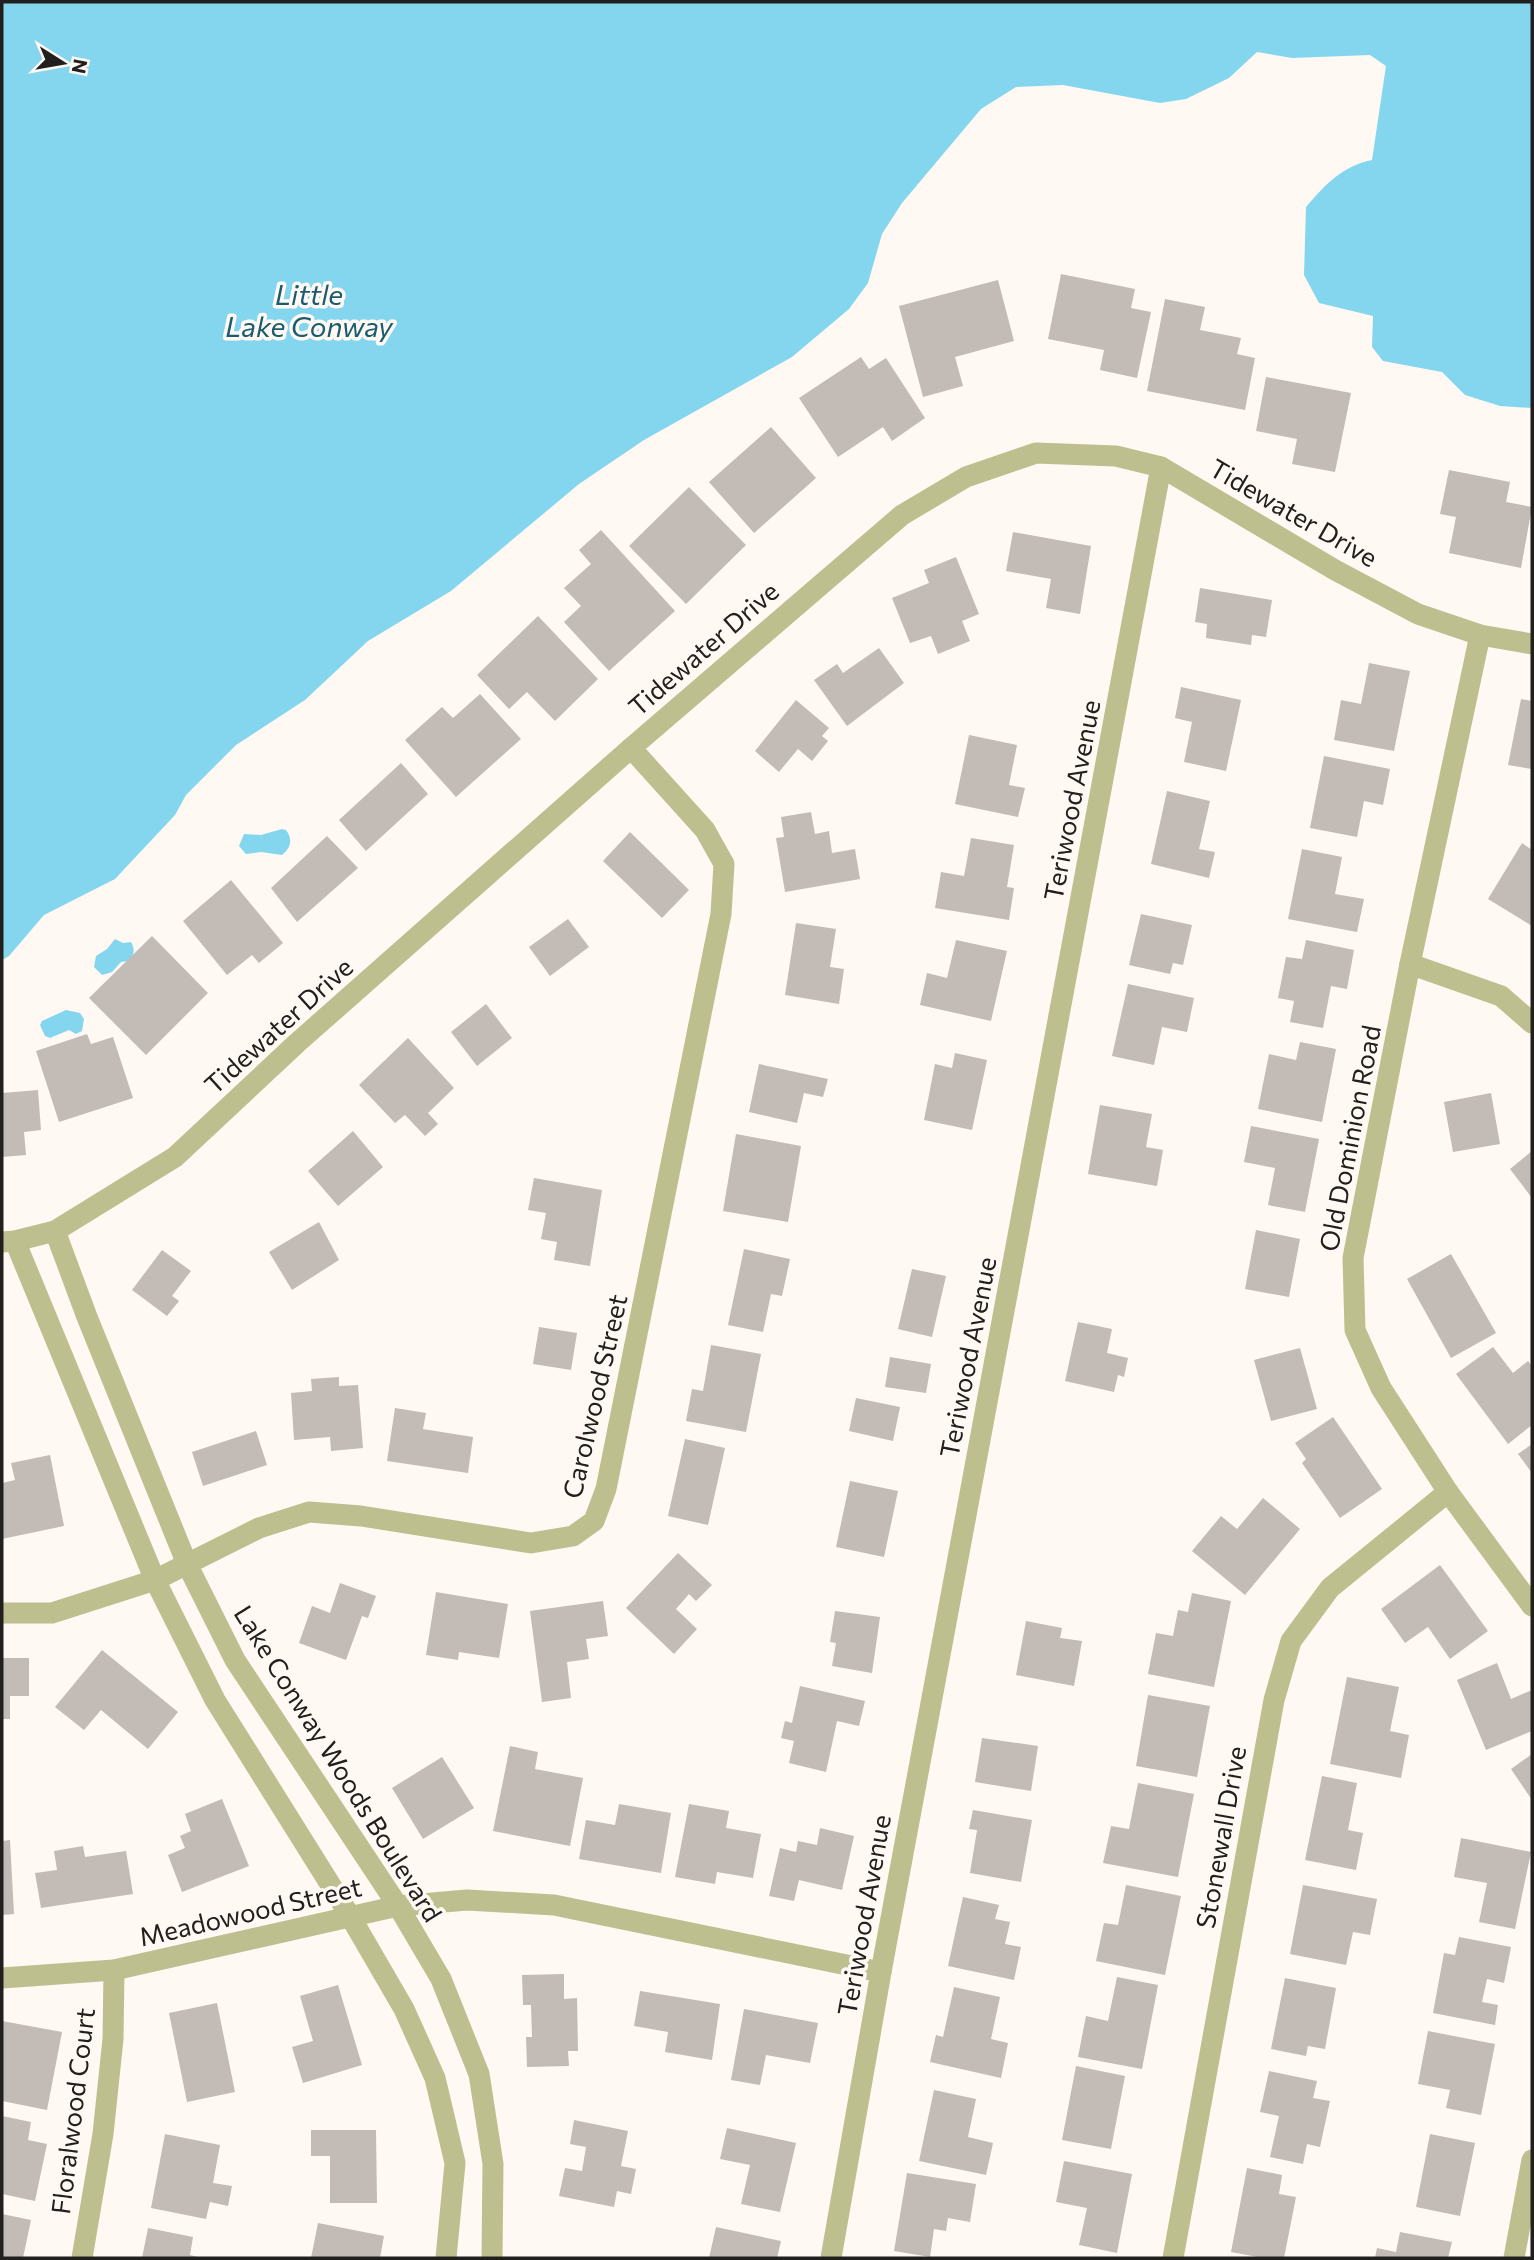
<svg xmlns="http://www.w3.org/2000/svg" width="1534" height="2260" font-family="Commissioner,sans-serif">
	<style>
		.water { fill: #84d6ee }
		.building { fill: #c2bbb6 }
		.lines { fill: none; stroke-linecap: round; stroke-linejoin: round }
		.street { stroke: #bdbf8e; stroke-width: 21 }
		.labels { text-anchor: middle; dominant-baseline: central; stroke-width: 7; stroke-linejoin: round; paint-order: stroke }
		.street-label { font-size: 26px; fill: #22201e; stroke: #fff8f3 }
		.water-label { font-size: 28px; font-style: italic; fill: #185c6d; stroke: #fff8f3 }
	</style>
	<rect width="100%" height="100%" fill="#fff8f3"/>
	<g class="water">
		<path d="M 2,2 L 1532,2 L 1532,408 L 1500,406 L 1465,395 L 1442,372 L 1383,361 L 1372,347 L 1373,316 L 1319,303 L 1304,275 L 1306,207 C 1325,185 1342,166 1372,160 L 1386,66 L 1370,55 L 1292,58 L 1257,52 L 1229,78 L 1186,99 L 1160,103 L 1063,85 L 1016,87 L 981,109 L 902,203 L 882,234 L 868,283 L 849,309 L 792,357 L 644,440 L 579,484 L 451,591 L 368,641 L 305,700 L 236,745 L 186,795 L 175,815 L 115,879 L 44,915 L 9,956 L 2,960 Z"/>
		<path d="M 282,829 L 286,830 C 293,839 291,848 282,855 L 261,852 L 246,854 L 239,846 L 244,834 L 261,835 Z"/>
		<path d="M 115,939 L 123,943 L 131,942 C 135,950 135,954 128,961 L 121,962 L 112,972 L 102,975 L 94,967 L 96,956 L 107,949 Z"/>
		<path d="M 66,1010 L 80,1013 L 84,1019 L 82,1031 L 76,1034 L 69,1030 L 50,1038 L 45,1036 L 40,1025 L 42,1021 Z"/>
	</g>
	<g class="building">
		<path d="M 1061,274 L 1135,289 L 1131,308 L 1151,312 L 1137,378 L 1100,370 L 1104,350 L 1048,339 Z"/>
		<path d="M 998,280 L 1014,341 L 955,357 L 963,386 L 923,397 L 899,306 Z"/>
		<path d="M 1165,299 L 1205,307 L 1200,330 L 1241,338 L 1237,354 L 1255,358 L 1245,410 L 1147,391 Z"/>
		<path d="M 861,357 L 869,369 L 886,358 L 925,418 L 892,441 L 883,427 L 838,457 L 799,398 Z"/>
		<path d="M 1266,377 L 1351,393 L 1335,472 L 1292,464 L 1297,439 L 1256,431 Z"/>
		<path d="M 771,427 L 816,478 L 754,533 L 709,482 Z"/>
		<path d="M 1449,470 L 1510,482 L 1506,502 L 1532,507 L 1521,568 L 1449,553 L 1456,517 L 1440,514 Z"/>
		<path d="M 689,487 L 746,545 L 686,604 L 629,546 Z"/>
		<path d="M 601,530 L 675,611 L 609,671 L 564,622 L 581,606 L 564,588 L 591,564 L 579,550 Z"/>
		<path d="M 1013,532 L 1091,546 L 1080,614 L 1046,608 L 1051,579 L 1006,571 Z"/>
		<path d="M 956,557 L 979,614 L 962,621 L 970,641 L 938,654 L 931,636 L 910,643 L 892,598 L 929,583 L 924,570 Z"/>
		<path d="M 1200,588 L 1272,600 L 1266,637 L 1252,635 L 1251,645 L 1206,638 L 1207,624 L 1195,622 Z"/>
		<path d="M 538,616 L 598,679 L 555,721 L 527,692 L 509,709 L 477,675 Z"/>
		<path d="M 879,648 L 904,683 L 847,726 L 814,680 L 837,664 L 843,673 Z"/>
		<path d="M 1369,663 L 1410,671 L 1394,751 L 1334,740 L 1341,700 L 1361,704 Z"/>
		<path d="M 1181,687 L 1241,700 L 1226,771 L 1184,762 L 1192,722 L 1175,718 Z"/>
		<path d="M 480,694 L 521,739 L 456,797 L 405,740 L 442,707 L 453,718 Z"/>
		<path d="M 1521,699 L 1532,701 L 1532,769 L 1508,765 Z"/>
		<path d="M 796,700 L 829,728 L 822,736 L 828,741 L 812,761 L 798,749 L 779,772 L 755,751 Z"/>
		<path d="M 969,735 L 1017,745 L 1009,785 L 1025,788 L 1018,817 L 955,804 Z"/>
		<path d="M 1324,756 L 1390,769 L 1383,805 L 1364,801 L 1357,837 L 1310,828 Z"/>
		<path d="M 401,763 L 428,794 L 366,851 L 339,820 Z"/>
		<path d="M 1167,791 L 1210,801 L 1199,849 L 1215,852 L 1209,878 L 1151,864 Z"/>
		<path d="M 811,812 L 815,834 L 829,831 L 832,853 L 855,849 L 860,879 L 785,892 L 776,838 L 784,837 L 781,817 Z"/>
		<path d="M 630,832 L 689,890 L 662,918 L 603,861 Z"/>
		<path d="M 327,836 L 358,868 L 297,922 L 271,888 Z"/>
		<path d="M 971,838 L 1014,845 L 1007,887 L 1014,888 L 1009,920 L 935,908 L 941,872 L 964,876 Z"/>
		<path d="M 1522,843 L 1532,850 L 1532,926 L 1488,899 Z"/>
		<path d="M 1302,849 L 1342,857 L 1335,894 L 1364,899 L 1357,932 L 1288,919 Z"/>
		<path d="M 231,880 L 283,943 L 259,963 L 252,955 L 227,975 L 183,921 Z"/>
		<path d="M 1141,914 L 1192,925 L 1183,965 L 1173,963 L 1170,974 L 1129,965 Z"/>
		<path d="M 568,919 L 589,947 L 550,976 L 529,947 Z"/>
		<path d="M 796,923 L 836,929 L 830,967 L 844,969 L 839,1004 L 785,995 Z"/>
		<path d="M 152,936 L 208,993 L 146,1055 L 89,998 Z"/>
		<path d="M 956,940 L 1007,951 L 991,1021 L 920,1005 L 927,973 L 947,978 Z"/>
		<path d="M 1306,940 L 1354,950 L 1347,989 L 1331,986 L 1323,1028 L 1290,1022 L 1294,1001 L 1278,998 L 1286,957 L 1302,959 Z"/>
		<path d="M 1128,984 L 1194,998 L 1187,1032 L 1162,1027 L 1154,1065 L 1112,1056 Z"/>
		<path d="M 486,1004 L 512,1038 L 477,1066 L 451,1032 Z"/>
		<path d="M 87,1034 L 91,1044 L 113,1037 L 133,1098 L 59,1122 L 36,1051 Z"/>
		<path d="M 408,1038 L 454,1088 L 428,1113 L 438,1124 L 425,1136 L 405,1115 L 395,1123 L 359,1085 Z"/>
		<path d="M 1300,1042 L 1336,1049 L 1322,1122 L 1258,1109 L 1269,1054 L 1296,1060 Z"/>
		<path d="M 955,1053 L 987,1060 L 972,1130 L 924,1120 L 935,1064 L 952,1068 Z"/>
		<path d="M 759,1064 L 828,1079 L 823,1097 L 804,1093 L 797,1123 L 749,1112 Z"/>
		<path d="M 38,1090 L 41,1130 L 24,1132 L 26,1155 L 2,1157 L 2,1093 Z"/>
		<path d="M 1491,1093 L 1500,1144 L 1453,1152 L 1444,1102 Z"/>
		<path d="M 1100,1105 L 1152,1114 L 1146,1147 L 1163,1150 L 1157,1186 L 1088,1174 Z"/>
		<path d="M 1251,1126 L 1319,1139 L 1305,1212 L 1268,1205 L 1275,1168 L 1244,1162 Z"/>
		<path d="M 353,1131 L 383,1167 L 338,1206 L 308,1171 Z"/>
		<path d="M 736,1134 L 801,1146 L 788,1222 L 723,1211 Z"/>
		<path d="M 1532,1151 L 1532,1198 L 1510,1169 Z"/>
		<path d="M 534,1178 L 602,1190 L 590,1266 L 554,1260 L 557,1242 L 541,1239 L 546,1213 L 528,1210 Z"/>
		<path d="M 319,1222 L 339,1260 L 292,1290 L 269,1252 Z"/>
		<path d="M 1256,1230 L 1300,1239 L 1289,1297 L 1245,1289 Z"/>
		<path d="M 744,1249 L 790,1259 L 782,1296 L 771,1294 L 763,1332 L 728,1325 Z"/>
		<path d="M 162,1250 L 191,1271 L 172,1296 L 179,1301 L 167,1316 L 132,1290 Z"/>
		<path d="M 1451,1254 L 1496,1333 L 1451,1358 L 1407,1279 Z"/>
		<path d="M 912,1269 L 946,1276 L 932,1337 L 898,1329 Z"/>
		<path d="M 1078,1322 L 1112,1329 L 1107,1353 L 1128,1358 L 1124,1377 L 1118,1375 L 1114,1392 L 1065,1381 Z"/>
		<path d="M 539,1327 L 577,1333 L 571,1370 L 533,1364 Z"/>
		<path d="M 711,1345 L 761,1354 L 746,1432 L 686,1421 L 692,1389 L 703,1391 Z"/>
		<path d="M 1493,1347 L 1513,1373 L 1528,1361 L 1532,1366 L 1532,1425 L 1508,1444 L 1456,1374 Z"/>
		<path d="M 1300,1348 L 1317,1409 L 1271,1421 L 1254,1360 Z"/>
		<path d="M 890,1357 L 931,1364 L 926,1393 L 885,1387 Z"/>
		<path d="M 339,1377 L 339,1386 L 358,1385 L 363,1448 L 331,1451 L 330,1437 L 294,1440 L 291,1393 L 312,1391 L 311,1379 Z"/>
		<path d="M 856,1398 L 900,1407 L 893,1441 L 849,1431 Z"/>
		<path d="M 395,1408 L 426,1413 L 423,1429 L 473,1437 L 468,1473 L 387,1461 Z"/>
		<path d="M 1333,1417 L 1382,1489 L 1340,1518 L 1302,1463 L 1306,1459 L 1295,1443 Z"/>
		<path d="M 256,1431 L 267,1465 L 203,1486 L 192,1452 Z"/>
		<path d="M 685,1439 L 725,1448 L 708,1525 L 668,1516 Z"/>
		<path d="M 1532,1444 L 1532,1473 L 1518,1454 Z"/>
		<path d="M 50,1455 L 64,1526 L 2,1539 L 2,1483 L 15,1480 L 11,1463 Z"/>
		<path d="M 850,1481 L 898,1491 L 884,1557 L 836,1547 Z"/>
		<path d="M 1263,1498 L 1300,1529 L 1245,1595 L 1192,1551 L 1221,1516 L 1237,1529 Z"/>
		<path d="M 678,1553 L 712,1585 L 696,1601 L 689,1594 L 676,1609 L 697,1629 L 674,1654 L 626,1608 Z"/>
		<path d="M 1440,1565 L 1488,1631 L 1450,1659 L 1428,1627 L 1405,1643 L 1381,1609 Z"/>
		<path d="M 340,1583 L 376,1596 L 368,1618 L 362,1616 L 346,1660 L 299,1643 L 312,1606 L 330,1613 Z"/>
		<path d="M 436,1592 L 508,1604 L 499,1658 L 459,1652 L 458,1660 L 426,1655 Z"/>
		<path d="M 1192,1593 L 1231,1601 L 1214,1687 L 1148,1674 L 1156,1633 L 1173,1636 L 1178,1610 L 1188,1612 Z"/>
		<path d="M 603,1601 L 608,1636 L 586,1639 L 589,1659 L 567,1662 L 571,1698 L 542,1702 L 530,1611 Z"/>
		<path d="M 835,1611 L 880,1617 L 872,1673 L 832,1666 L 836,1643 L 830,1642 Z"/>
		<path d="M 1026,1621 L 1062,1628 L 1060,1638 L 1082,1641 L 1074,1686 L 1016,1675 Z"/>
		<path d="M 102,1650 L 178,1712 L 148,1749 L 101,1710 L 84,1730 L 55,1707 Z"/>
		<path d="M 2,1658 L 29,1658 L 29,1696 L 10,1696 L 10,1719 L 2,1719 Z"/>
		<path d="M 1497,1663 L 1511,1699 L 1532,1690 L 1532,1731 L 1486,1750 L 1457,1680 Z"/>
		<path d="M 1347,1677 L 1399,1687 L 1390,1731 L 1409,1735 L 1401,1778 L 1330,1764 Z"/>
		<path d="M 800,1686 L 865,1701 L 859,1726 L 837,1721 L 826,1772 L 789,1763 L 794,1741 L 781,1738 L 785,1721 L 792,1723 Z"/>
		<path d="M 1148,1695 L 1210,1706 L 1197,1777 L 1136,1766 Z"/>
		<path d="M 982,1738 L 1038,1746 L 1031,1791 L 975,1782 Z"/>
		<path d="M 510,1746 L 538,1752 L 535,1769 L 583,1778 L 570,1846 L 493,1831 Z"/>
		<path d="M 1532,1754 L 1532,1800 L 1511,1769 Z"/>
		<path d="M 442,1757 L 474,1808 L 423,1839 L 392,1788 Z"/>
		<path d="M 1322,1776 L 1357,1783 L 1348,1830 L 1363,1833 L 1356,1870 L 1305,1860 Z"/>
		<path d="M 1138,1783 L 1194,1794 L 1178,1877 L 1103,1863 L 1111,1826 L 1129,1829 Z"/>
		<path d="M 222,1799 L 249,1866 L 182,1892 L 168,1855 L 185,1848 L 180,1836 L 191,1831 L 185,1814 Z"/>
		<path d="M 619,1804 L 671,1813 L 661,1873 L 579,1859 L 586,1820 L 615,1825 Z"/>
		<path d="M 689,1804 L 729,1811 L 726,1828 L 761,1834 L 753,1878 L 717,1872 L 715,1884 L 675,1877 Z"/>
		<path d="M 973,1810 L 1032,1820 L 1021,1882 L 970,1873 L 977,1830 L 969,1829 Z"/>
		<path d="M 820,1828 L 854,1836 L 842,1890 L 799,1880 L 794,1901 L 769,1896 L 780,1848 L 796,1852 L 798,1841 L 817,1845 Z"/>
		<path d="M 1461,1838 L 1531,1852 L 1515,1929 L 1479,1922 L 1487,1883 L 1454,1877 Z"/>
		<path d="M 10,1840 L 14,1914 L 2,1915 L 2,1841 Z"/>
		<path d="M 83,1846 L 85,1857 L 126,1851 L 133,1894 L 41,1908 L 35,1873 L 57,1870 L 54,1851 Z"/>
		<path d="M 1126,1885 L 1181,1896 L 1165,1975 L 1096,1961 L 1104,1923 L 1118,1925 Z"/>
		<path d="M 1303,1885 L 1377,1899 L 1370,1935 L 1353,1932 L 1346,1965 L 1290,1954 Z"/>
		<path d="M 963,1897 L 999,1905 L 995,1919 L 1010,1922 L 1005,1944 L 1021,1947 L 1014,1980 L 948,1966 Z"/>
		<path d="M 1459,1937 L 1511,1947 L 1504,1983 L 1487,1979 L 1482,2002 L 1498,2005 L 1495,2025 L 1433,2013 L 1444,1953 L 1455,1955 Z"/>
		<path d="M 564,1974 L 564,1999 L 577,1998 L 578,2051 L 568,2051 L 569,2066 L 527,2067 L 526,2037 L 532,2037 L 531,2005 L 523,2005 L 522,1975 Z"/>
		<path d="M 1117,1977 L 1158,1985 L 1142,2069 L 1078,2057 L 1086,2016 L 1108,2021 Z"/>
		<path d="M 1285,1978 L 1336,1988 L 1325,2049 L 1308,2046 L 1306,2056 L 1271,2049 Z"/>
		<path d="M 338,1985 L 362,2065 L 303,2083 L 292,2047 L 313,2041 L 300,1996 Z"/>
		<path d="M 954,1987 L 1000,1997 L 991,2039 L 1008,2043 L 1001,2078 L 930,2062 L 936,2035 L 943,2037 Z"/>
		<path d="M 640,1991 L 720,2004 L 712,2060 L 665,2052 L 668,2032 L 634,2026 Z"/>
		<path d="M 217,2003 L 235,2092 L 187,2102 L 169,2013 Z"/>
		<path d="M 744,2009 L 818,2023 L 810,2063 L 766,2055 L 760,2085 L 731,2080 Z"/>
		<path d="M 2,2021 L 62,2032 L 47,2110 L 2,2101 Z"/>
		<path d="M 1428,2031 L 1495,2044 L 1481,2115 L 1446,2108 L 1450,2090 L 1418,2084 Z"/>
		<path d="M 1076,2066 L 1125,2076 L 1111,2149 L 1062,2140 Z"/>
		<path d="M 1269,2071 L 1317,2081 L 1313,2098 L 1330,2101 L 1320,2147 L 1307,2144 L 1303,2164 L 1270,2157 L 1279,2116 L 1260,2112 Z"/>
		<path d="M 934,2090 L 976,2099 L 968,2137 L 993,2143 L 986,2175 L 919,2161 Z"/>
		<path d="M 2,2116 L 31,2122 L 28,2140 L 47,2144 L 35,2201 L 2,2194 Z"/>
		<path d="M 574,2120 L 628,2131 L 621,2166 L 636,2169 L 631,2194 L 617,2191 L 614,2207 L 559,2196 L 565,2168 L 582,2171 L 586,2147 L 570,2144 Z"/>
		<path d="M 727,2128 L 796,2143 L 780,2212 L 741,2204 L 750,2165 L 720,2159 Z"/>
		<path d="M 311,2130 L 376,2130 L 377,2203 L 330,2203 L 330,2156 L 311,2156 Z"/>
		<path d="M 165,2134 L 220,2145 L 213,2183 L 232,2186 L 228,2206 L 210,2202 L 206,2219 L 151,2208 Z"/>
		<path d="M 1430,2134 L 1475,2143 L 1460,2216 L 1416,2207 Z"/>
		<path d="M 1064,2161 L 1132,2174 L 1117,2253 L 1079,2245 L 1087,2208 L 1056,2202 Z"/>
		<path d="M 1247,2168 L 1282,2175 L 1279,2194 L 1296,2197 L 1284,2258 L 1263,2258 L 1231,2252 Z"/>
		<path d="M 907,2173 L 976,2184 L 970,2222 L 948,2218 L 946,2231 L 934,2229 L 930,2257 L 894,2251 Z"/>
		<path d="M 2,2214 L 31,2220 L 23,2258 L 2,2258 Z"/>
		<path d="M 318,2223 L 384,2236 L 380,2258 L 311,2258 Z"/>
		<path d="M 716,2227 L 781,2241 L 777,2258 L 709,2258 Z"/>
		<path d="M 148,2228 L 193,2237 L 190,2255 L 202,2258 L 142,2258 Z"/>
		<path d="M 1400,2232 L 1452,2242 L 1448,2258 L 1375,2258 L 1377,2248 L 1396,2252 Z"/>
	</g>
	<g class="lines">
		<g class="street">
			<path d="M 1480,635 L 1410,964 L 1353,1258 L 1355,1330 L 1381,1388 L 1448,1492 L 1532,1606"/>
			<path d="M 1410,964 L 1501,996 L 1532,1023"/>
			<path d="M 55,1231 L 87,1317 L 187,1564 L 235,1660 L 398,1906 L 441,1979 L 479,2074 L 493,2164 L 492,2258"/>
			<path d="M 15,1241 L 155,1580 L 215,1700 L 350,1916 L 404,2009 L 435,2078 L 455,2163 L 446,2258"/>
			<path d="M 2,1242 L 15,1241 L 55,1231 L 175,1157 L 297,1043 L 631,748 L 902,515 L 966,477 L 1036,453 L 1116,456 L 1161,467 L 1335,570 L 1418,614 L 1480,635 L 1532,644"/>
			<path d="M 2,1613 L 52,1613 L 155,1580 L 259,1528 L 309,1512 L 361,1516 L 531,1543 L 573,1536 L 594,1521 L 606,1489 L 721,914 L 724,864 L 705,830 L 631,748"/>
			<path d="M 2,1978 L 114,1970 L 398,1906 L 467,1900 L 554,1905 L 881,1972"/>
			<path d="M 82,2258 L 103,2134 L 113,2039 L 114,1970"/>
			<path d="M 831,2258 L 881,1972 L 1161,467"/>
			<path d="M 1173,2258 L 1274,1700 L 1291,1641 L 1330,1588 L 1448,1492"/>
			<path d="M 1514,2258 L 1532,2160"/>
		</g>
	</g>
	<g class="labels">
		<g class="street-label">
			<text transform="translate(1294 512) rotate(30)">Tidewater Drive</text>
			<text transform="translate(703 648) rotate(-41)">Tidewater Drive</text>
			<text transform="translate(1071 800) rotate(-79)">Teriwood Avenue</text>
			<text transform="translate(278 1025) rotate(-42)">Tidewater Drive</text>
			<text transform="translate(1349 1138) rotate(-79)">Old Dominion Road</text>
			<text transform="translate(967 1357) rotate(-79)">Teriwood Avenue</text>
			<text transform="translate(594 1396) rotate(-77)">Carolwood Street</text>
			<text transform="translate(339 1763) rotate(58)">Lake Conway Woods Boulevard</text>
			<text transform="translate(1220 1837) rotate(-80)">Stonewall Drive</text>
			<text transform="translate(250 1911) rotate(-13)">Meadowood Street</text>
			<text transform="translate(863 1915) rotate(-80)">Teriwood Avenue</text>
			<text transform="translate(72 2111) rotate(-83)">Floralwood Court</text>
		</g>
		<g class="water-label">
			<text x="309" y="294">Little<tspan x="309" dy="32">Lake Conway</tspan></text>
		</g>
	</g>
	<rect width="1534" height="2260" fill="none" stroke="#22201e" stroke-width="7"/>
	<g transform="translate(63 63) rotate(101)" stroke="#fff8f3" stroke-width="5" paint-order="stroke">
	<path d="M0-5L12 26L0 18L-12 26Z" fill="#22201e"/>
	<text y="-10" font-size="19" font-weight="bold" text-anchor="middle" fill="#22201e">N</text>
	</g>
</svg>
